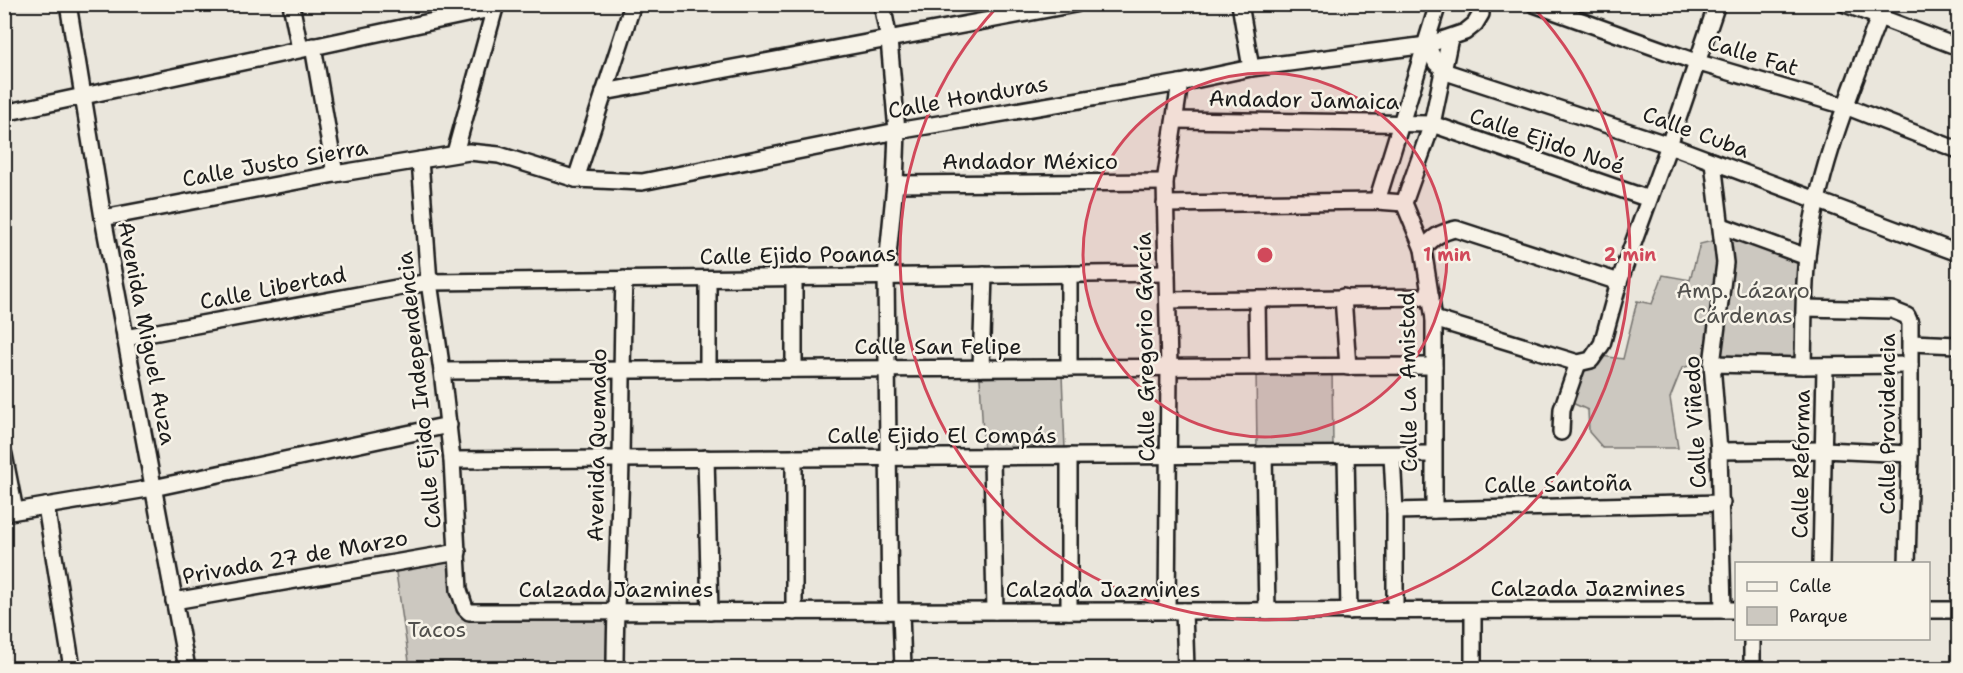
<svg xmlns="http://www.w3.org/2000/svg" width="1963" height="673" font-family="'Shantell Sans',sans-serif">
	<style>
		.green { fill: #ccc8c0; stroke: #74726e; stroke-width: 1.5 }
		.lines { fill: none; stroke-linecap: round; stroke-linejoin: round }
		.street-casing { stroke: #1c1c1c; stroke-width: 20 }
		.street { stroke: #f7f3e8; stroke-width: 15 }
		.ring { fill: none; stroke: #d1495b; stroke-width: 3 }
		.labels { text-anchor: middle; dominant-baseline: central; stroke-width: 5; stroke-linejoin: round; paint-order: stroke }
		.street-label { font-size: 22px; fill: #1c1c1c; stroke: #f7f3e8 }
		.park-label { font-size: 22px; fill: #51504d; stroke: #f7f3e8 }
		.centre { fill: #d1495b; stroke: #f7f3e8; stroke-width: 3 }
		.ring-label { font-size: 18px; text-anchor: middle; font-weight: bold; fill: #d1495b; stroke: #f7f3e8; stroke-width: 5; stroke-linejoin: round; paint-order: stroke }
	</style>
	<rect width="100%" height="100%" fill="#eae6dc"/>
	<filter id="ink" filterUnits="userSpaceOnUse"><feTurbulence type="fractalNoise" baseFrequency=".0167" numOctaves="2"/><feDisplacementMap in="SourceGraphic" scale="12" xChannelSelector="R" yChannelSelector="G"/><feConvolveMatrix kernelMatrix="1 2 1 2 8 2 1 2 1" color-interpolation-filters="sRGB"/></filter>
	<g filter="url(#ink)">
		<g class="green">
			<path d="M 1732,236 L 1802,262 L 1798,361 L 1706,360 L 1682,368 L 1670,398 L 1678,448 L 1603,448 L 1589,432 L 1588,410 L 1570,402 L 1584,368 L 1601,356 L 1623,359 L 1637,301 L 1652,304 L 1663,275 L 1690,280 L 1700,244 Z"/>
			<path d="M 1332,368 L 1333,448 L 1257,449 L 1256,369 Z"/>
			<path d="M 1062,375 L 1065,450 L 984,454 L 980,378 Z"/>
			<path d="M 456,555 L 456,589 L 478,619 L 491,621 L 611,618 L 610,666 L 409,661 L 395,566 Z"/>
		</g>
		<g class="lines">
			<g class="street-casing">
				<g id="street">
					<path d="M 68,4 L 103,218 L 187,668"/>
					<path d="M 291,4 L 300,49"/>
					<path d="M 882,4 L 889,40 L 897,131 L 895,184 L 886,276 L 890,611"/>
					<path d="M 1240,4 L 1251,68"/>
					<path d="M 1534,4 L 1696,62 L 1845,106 L 1958,150"/>
					<path d="M 1845,4 L 1958,47"/>
					<path d="M 1427,45 L 1436,63 L 1449,73 L 1669,145 L 1958,253"/>
					<path d="M 313,46 L 335,174"/>
					<path d="M 604,92 L 1075,4"/>
					<path d="M 4,113 L 495,8"/>
					<path d="M 1175,120 L 1432,124 L 1649,199"/>
					<path d="M 455,153 L 496,4"/>
					<path d="M 420,160 L 429,282 L 442,371 L 452,460 L 459,590 L 465,608 L 469,612 L 1736,610"/>
					<path d="M 1713,162 L 1725,263 L 1712,364 L 1719,451 L 1723,610"/>
					<path d="M 576,179 L 633,4"/>
					<path d="M 895,184 L 1165,182"/>
					<path d="M 1377,201 L 1438,4"/>
					<path d="M 1404,203 L 1423,249 L 1434,319 L 1434,510"/>
					<path d="M 1404,203 L 1432,124 L 1450,38"/>
					<path d="M 1165,204 L 1377,201 L 1404,203"/>
					<path d="M 103,218 L 335,174 L 469,152 L 499,155 L 576,179 L 642,182 L 897,131 L 1180,83 L 1251,68 L 1427,45 L 1465,32 L 1475,24 L 1481,14"/>
					<path d="M 1722,226 L 1807,257"/>
					<path d="M 1423,249 C 1433,237 1441,232 1456,229 L 1619,282"/>
					<path d="M 1069,274 L 1069,368"/>
					<path d="M 794,277 L 794,369"/>
					<path d="M 708,279 L 708,370"/>
					<path d="M 1343,297 L 1348,367"/>
					<path d="M 1257,299 L 1258,367"/>
					<path d="M 1168,300 L 1431,297"/>
					<path d="M 1805,308 L 1892,310 L 1907,316 L 1910,323 L 1910,454 L 1907,564"/>
					<path d="M 1434,319 L 1578,363 L 1591,360 L 1602,344 L 1619,282 L 1669,145 L 1717,4"/>
					<path d="M 125,338 L 429,282 L 1167,273"/>
					<path d="M 1911,343 L 1958,345"/>
					<path d="M 1712,364 L 1803,366 L 1910,365"/>
					<path d="M 1803,366 C 1804,330 1803,293 1807,257 C 1817,169 1853,86 1884,4"/>
					<path d="M 981,368 L 984,275"/>
					<path d="M 442,371 L 1434,366"/>
					<path d="M 1561,432 L 1562,409 L 1578,363"/>
					<path d="M 1719,451 L 1824,450 L 1910,454"/>
					<path d="M 4,455 L 15,511"/>
					<path d="M 1264,455 L 1267,611"/>
					<path d="M 1346,455 L 1349,611"/>
					<path d="M 1392,455 L 1395,511 L 1395,611"/>
					<path d="M 992,457 L 995,611"/>
					<path d="M 706,458 L 710,612"/>
					<path d="M 794,458 L 794,612"/>
					<path d="M 452,460 L 1432,454"/>
					<path d="M 46,506 L 72,668"/>
					<path d="M 1395,511 L 1722,503"/>
					<path d="M 4,513 L 153,488 L 449,425"/>
					<path d="M 1821,564 L 1825,366"/>
					<path d="M 174,601 L 458,552"/>
					<path d="M 1928,610 L 1958,610"/>
					<path d="M 1069,611 L 1069,456"/>
					<path d="M 1167,611 L 1169,368 L 1165,182 L 1180,83"/>
					<path d="M 1184,611 L 1186,668"/>
					<path d="M 1473,611 L 1473,668"/>
					<path d="M 901,612 L 903,668"/>
					<path d="M 1752,638 L 1752,668"/>
					<path d="M 615,668 C 615,598 620,528 621,458 C 622,398 622,339 624,279"/>
				</g>
			</g>
			<use href="#street" class="street"/>
		</g>
	</g>
	<circle cx="1265" cy="255" r="182" fill="#d1495b" fill-opacity=".12"/>
	<g class="ring">
		<circle cx="1265" cy="255" r="182"/>
		<path d="M1532 6A365 365 0 1 1 998 6"/>
	</g>
	<g class="labels">
		<g class="street-label">
			<text transform="translate(1753 55) rotate(17)">Calle Fat</text>
			<text transform="translate(968 97) rotate(-10)">Calle Honduras</text>
			<text transform="translate(1304 100) rotate(1)">Andador Jamaica</text>
			<text transform="translate(1696 132) rotate(20)">Calle Cuba</text>
			<text transform="translate(1547 141) rotate(19)">Calle Ejido Noé</text>
			<text x="1030" y="161">Andador México</text>
			<text transform="translate(275 163) rotate(-10)">Calle Justo Sierra</text>
			<text transform="translate(798 255) rotate(-1)">Calle Ejido Poanas</text>
			<text transform="translate(273 288) rotate(-11)">Calle Libertad</text>
			<text transform="translate(147 333) rotate(79)">Avenida Miguel Auza</text>
			<text x="938" y="346">Calle San Felipe</text>
			<text transform="translate(1145 347) rotate(-91)">Calle Gregorio García</text>
			<text transform="translate(1408 382) rotate(-91)">Calle La Amistad</text>
			<text transform="translate(419 390) rotate(-96)">Calle Ejido Independencia</text>
			<text transform="translate(1695 422) rotate(-93)">Calle Viñedo</text>
			<text transform="translate(1887 424) rotate(-90)">Calle Providencia</text>
			<text x="942" y="435">Calle Ejido El Compás</text>
			<text transform="translate(597 445) rotate(-89)">Avenida Quemado</text>
			<text transform="translate(1801 464) rotate(-89)">Calle Reforma</text>
			<text transform="translate(1558 484) rotate(-1)">Calle Santoña</text>
			<text transform="translate(295 557) rotate(-10)">Privada 27 de Marzo</text>
			<text x="1588" y="588">Calzada Jazmines</text>
			<text x="616" y="589">Calzada Jazmines</text>
			<text x="1103" y="589">Calzada Jazmines</text>
		</g>
		<g class="park-label">
			<text x="1743" y="290">Amp. Lázaro<tspan x="1743" dy="25">Cárdenas</tspan></text>
			<text x="437" y="629">Tacos</text>
		</g>
	</g>
	<circle cx="1265" cy="255" r="9" class="centre"/>
	<g class="ring-label">
		<text x="1447" y="261">1 min</text>
		<text x="1630" y="261">2 min</text>
	</g>
	<rect width="1963" height="673" fill="none" stroke="#f7f3e8" stroke-width="24"/>
	<rect x="12" y="12" width="1939" height="649" fill="none" stroke="#1c1c1c" stroke-width="2" filter="url(#ink)"/>
	<rect x="1735" y="562" width="195" height="78" fill="#f7f3e8" stroke="#9f9d96" stroke-width="1.5"/>
	<rect x="1747" y="582" width="30" height="9" fill="#f7f3e8" stroke="#9f9d96" stroke-width="1.5"/>
	<text x="1789" y="592" font-size="18" fill="#1c1c1c">Calle</text>
	<rect x="1747" y="607" width="30" height="18" fill="#ccc8c0" stroke="#9f9d96" stroke-width="1.5"/>
	<text x="1789" y="622" font-size="18" fill="#1c1c1c">Parque</text>
</svg>
